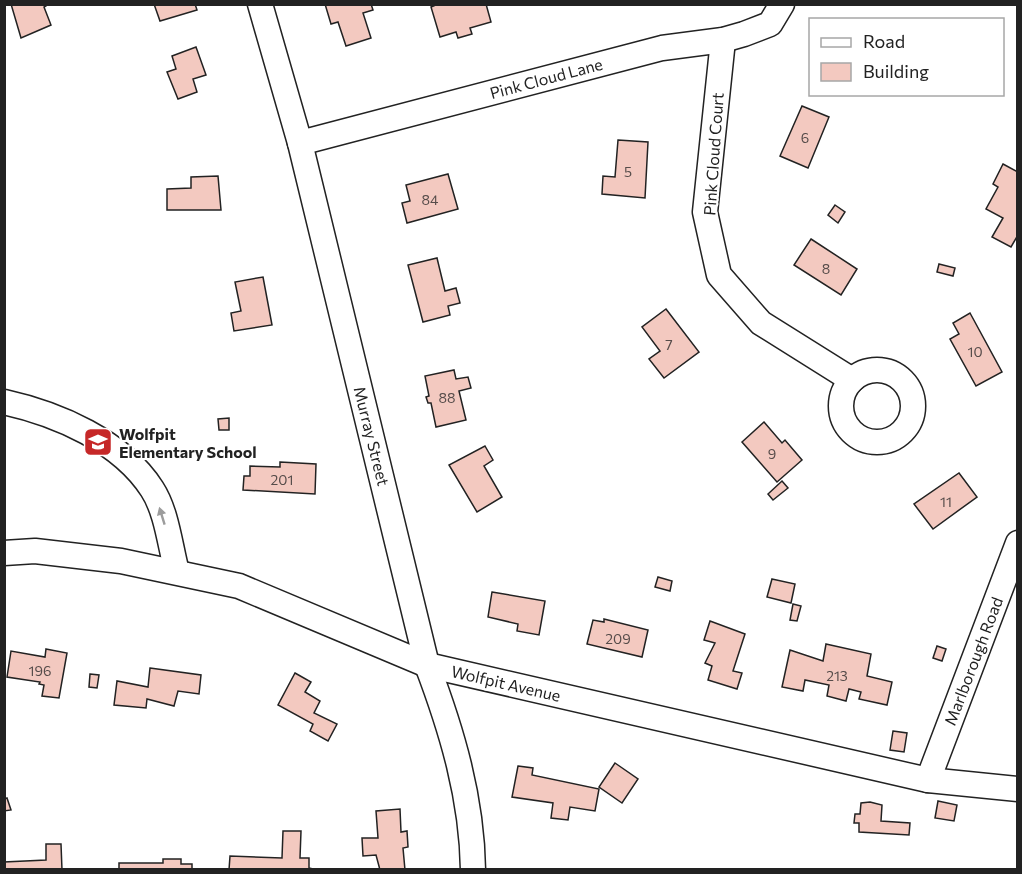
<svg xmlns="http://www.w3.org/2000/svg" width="1022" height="874" font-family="Commissioner,sans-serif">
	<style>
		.building { fill: #f3c9c0; stroke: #222; stroke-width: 1.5 }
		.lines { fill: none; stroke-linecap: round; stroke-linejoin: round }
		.minor-casing { stroke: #222; stroke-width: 27 }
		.minor { stroke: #fff; stroke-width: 24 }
		.oneway { fill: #9c9c9c }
		.labels { text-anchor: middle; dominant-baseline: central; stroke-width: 4.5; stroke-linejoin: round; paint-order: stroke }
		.number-label { font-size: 14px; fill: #564c4a }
		.street-label { font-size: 16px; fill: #222; stroke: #fff }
		.poi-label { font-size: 16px; font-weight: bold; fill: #222; stroke: #fff; text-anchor: start }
	</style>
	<rect width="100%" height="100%" fill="#fff"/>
	<g class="building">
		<path d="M 11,4 L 49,4 L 44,7 L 51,25 L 21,38 Z"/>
		<path d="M 154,4 L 195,4 L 197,10 L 160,21 Z"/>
		<path d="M 325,4 L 371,4 L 373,10 L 363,13 L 371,38 L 346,46 L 338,22 L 331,24 Z"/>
		<path d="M 438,4 L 486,4 L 491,22 L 470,28 L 472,34 L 458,38 L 456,32 L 440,37 L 431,7 Z"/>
		<path d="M 196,47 L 206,75 L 193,79 L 197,92 L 178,99 L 167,72 L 176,69 L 172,56 Z"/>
		<path d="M 802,106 L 829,117 L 808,168 L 780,156 Z"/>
		<path d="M 618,140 L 648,142 L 645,198 L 602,194 L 603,176 L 615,177 Z"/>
		<path d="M 1003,164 L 1018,172 L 1018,235 L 1011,247 L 992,237 L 1003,218 L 986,209 L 998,187 L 993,184 Z"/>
		<path d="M 448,174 L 458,209 L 407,223 L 402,203 L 410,201 L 406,185 Z"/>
		<path d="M 218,176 L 221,210 L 167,210 L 167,189 L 191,188 L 191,177 Z"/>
		<path d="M 835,205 L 845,212 L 838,223 L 828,215 Z"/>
		<path d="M 811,239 L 857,269 L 841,295 L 794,265 Z"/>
		<path d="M 437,258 L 445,291 L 456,288 L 460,303 L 448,306 L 450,315 L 423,322 L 408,265 Z"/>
		<path d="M 939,264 L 955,268 L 953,276 L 937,272 Z"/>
		<path d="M 263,277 L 272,325 L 234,331 L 231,313 L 241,311 L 235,282 Z"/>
		<path d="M 666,309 L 699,352 L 664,378 L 649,359 L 660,351 L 642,327 Z"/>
		<path d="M 970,313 L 1002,372 L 976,386 L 950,339 L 959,334 L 953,323 Z"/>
		<path d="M 454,370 L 456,379 L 468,377 L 471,388 L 459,391 L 466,420 L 436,427 L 431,403 L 428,403 L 426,397 L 429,396 L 425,376 Z"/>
		<path d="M 229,418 L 229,430 L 219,430 L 218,419 Z"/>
		<path d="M 764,422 L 782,443 L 785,440 L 802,460 L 777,482 L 742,442 Z"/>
		<path d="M 485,446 L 493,460 L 484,466 L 502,497 L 477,512 L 449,465 Z"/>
		<path d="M 280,462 L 316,464 L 315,494 L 243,490 L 244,476 L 250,476 L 250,466 L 280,467 Z"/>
		<path d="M 959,473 L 977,497 L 933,529 L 914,504 Z"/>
		<path d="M 782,481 L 788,488 L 773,500 L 768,494 Z"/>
		<path d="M 658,577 L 672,581 L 670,591 L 655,587 Z"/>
		<path d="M 772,579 L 795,584 L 791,603 L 767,597 Z"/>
		<path d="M 492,592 L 545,601 L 539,635 L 517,631 L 518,624 L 488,617 Z"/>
		<path d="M 793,604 L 801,606 L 797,621 L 790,620 Z"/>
		<path d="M 604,619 L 648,630 L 642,657 L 587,644 L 593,620 L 604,622 Z"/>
		<path d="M 710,621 L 745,634 L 733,671 L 742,673 L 737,689 L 708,680 L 712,666 L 705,663 L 715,643 L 704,640 Z"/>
		<path d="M 826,644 L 871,654 L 867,676 L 892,682 L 887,705 L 859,699 L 861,692 L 849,689 L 846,701 L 827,696 L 829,685 L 805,680 L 803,691 L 782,687 L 790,650 L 823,661 Z"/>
		<path d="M 937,646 L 946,649 L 942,661 L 933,658 Z"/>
		<path d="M 46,649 L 67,653 L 59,698 L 42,696 L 44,685 L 39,684 L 40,682 L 7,677 L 11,651 L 45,657 Z"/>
		<path d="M 150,668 L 201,675 L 199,694 L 178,691 L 174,706 L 147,699 L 146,708 L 114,705 L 117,681 L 148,687 Z"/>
		<path d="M 295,673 L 311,682 L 305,692 L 320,701 L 314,713 L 337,724 L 328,741 L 310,731 L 313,724 L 278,705 Z"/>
		<path d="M 90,674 L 99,675 L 97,688 L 89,687 Z"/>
		<path d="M 893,731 L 907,733 L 904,752 L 890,750 Z"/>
		<path d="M 615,763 L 638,779 L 622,803 L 599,787 Z"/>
		<path d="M 518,766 L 533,768 L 532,775 L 599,789 L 595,811 L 570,807 L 568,820 L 551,818 L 553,803 L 512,797 Z"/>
		<path d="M 7,798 L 11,810 L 4,811 L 4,799 Z"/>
		<path d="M 938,801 L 957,805 L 954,821 L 935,818 Z"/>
		<path d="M 870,802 L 882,805 L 881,821 L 910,823 L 909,835 L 859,832 L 859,823 L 854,823 L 855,814 L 860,814 L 861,803 Z"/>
		<path d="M 400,809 L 401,832 L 407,831 L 408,847 L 403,848 L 405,870 L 380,870 L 376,855 L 363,856 L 362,838 L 378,838 L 376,811 Z"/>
		<path d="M 283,831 L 301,831 L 300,858 L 309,858 L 309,868 L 317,870 L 229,870 L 230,856 L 282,858 Z"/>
		<path d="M 46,844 L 61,844 L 62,870 L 4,870 L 4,862 L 46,860 Z"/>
		<path d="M 163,859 L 181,859 L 181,864 L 192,864 L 192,870 L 119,870 L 119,863 L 163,863 Z"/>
	</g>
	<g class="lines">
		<g class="minor-casing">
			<g id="minor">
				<path d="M 260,4 L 300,143 L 427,665 C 452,731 472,798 473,870"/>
				<path d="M 723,40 L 705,212 L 719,275 L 761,323 L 852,380"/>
				<path d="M 300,143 L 662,48 L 723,40 L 744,34 L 770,24 L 782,4"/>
				<circle cx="877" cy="406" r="36"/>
				<path d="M 4,402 C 58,414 121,441 152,489 C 167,512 170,546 177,572"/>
				<path d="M 4,553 L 35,551 L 121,561 L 239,586 L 427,665 L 928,780 L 1018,789"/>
				<path d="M 928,780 L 1018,543"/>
			</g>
		</g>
		<use href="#minor" class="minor"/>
	</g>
	<defs><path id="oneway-solid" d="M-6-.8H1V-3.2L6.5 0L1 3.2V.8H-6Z" transform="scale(1.5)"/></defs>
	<use class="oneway" href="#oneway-solid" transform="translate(162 516) rotate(-107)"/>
	<defs>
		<g id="school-square" transform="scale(1.5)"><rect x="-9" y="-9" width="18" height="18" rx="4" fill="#c62828" stroke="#fff"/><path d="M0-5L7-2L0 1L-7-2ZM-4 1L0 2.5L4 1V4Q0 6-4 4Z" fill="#fff"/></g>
	</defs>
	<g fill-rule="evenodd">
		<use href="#school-square" x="98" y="442"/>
	</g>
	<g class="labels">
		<g class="number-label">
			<text x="805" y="137">6</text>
			<text x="628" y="171">5</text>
			<text x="430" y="199">84</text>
			<text x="826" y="268">8</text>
			<text x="669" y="344">7</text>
			<text x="975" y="351">10</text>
			<text x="447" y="397">88</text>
			<text x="772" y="453">9</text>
			<text x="282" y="479">201</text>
			<text x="946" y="501">11</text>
			<text x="618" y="638">209</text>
			<text x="40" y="670">196</text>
			<text x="837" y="675">213</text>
		</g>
		<g class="street-label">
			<text transform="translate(546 78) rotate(-15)">Pink Cloud Lane</text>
			<text transform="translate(713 154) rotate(-86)">Pink Cloud Court</text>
			<text transform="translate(372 436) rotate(76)">Murray Street</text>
			<text transform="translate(973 661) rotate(-69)">Marlborough Road</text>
			<text transform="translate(506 683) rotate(13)">Wolfpit Avenue</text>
		</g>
		<g class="poi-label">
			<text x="119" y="433">Wolfpit<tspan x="119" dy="18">Elementary School</tspan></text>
		</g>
	</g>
	<rect width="1022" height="874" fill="none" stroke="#222222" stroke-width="12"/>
	<rect x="809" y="18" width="195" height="78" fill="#ffffff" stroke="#a7a7a7" stroke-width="1.5"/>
	<rect x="821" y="38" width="30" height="9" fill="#ffffff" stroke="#a7a7a7" stroke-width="1.5"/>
	<text x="863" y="48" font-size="18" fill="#222222">Road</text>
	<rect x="821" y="63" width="30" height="18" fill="#f3c9c0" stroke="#a7a7a7" stroke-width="1.5"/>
	<text x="863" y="78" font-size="18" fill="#222222">Building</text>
</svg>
